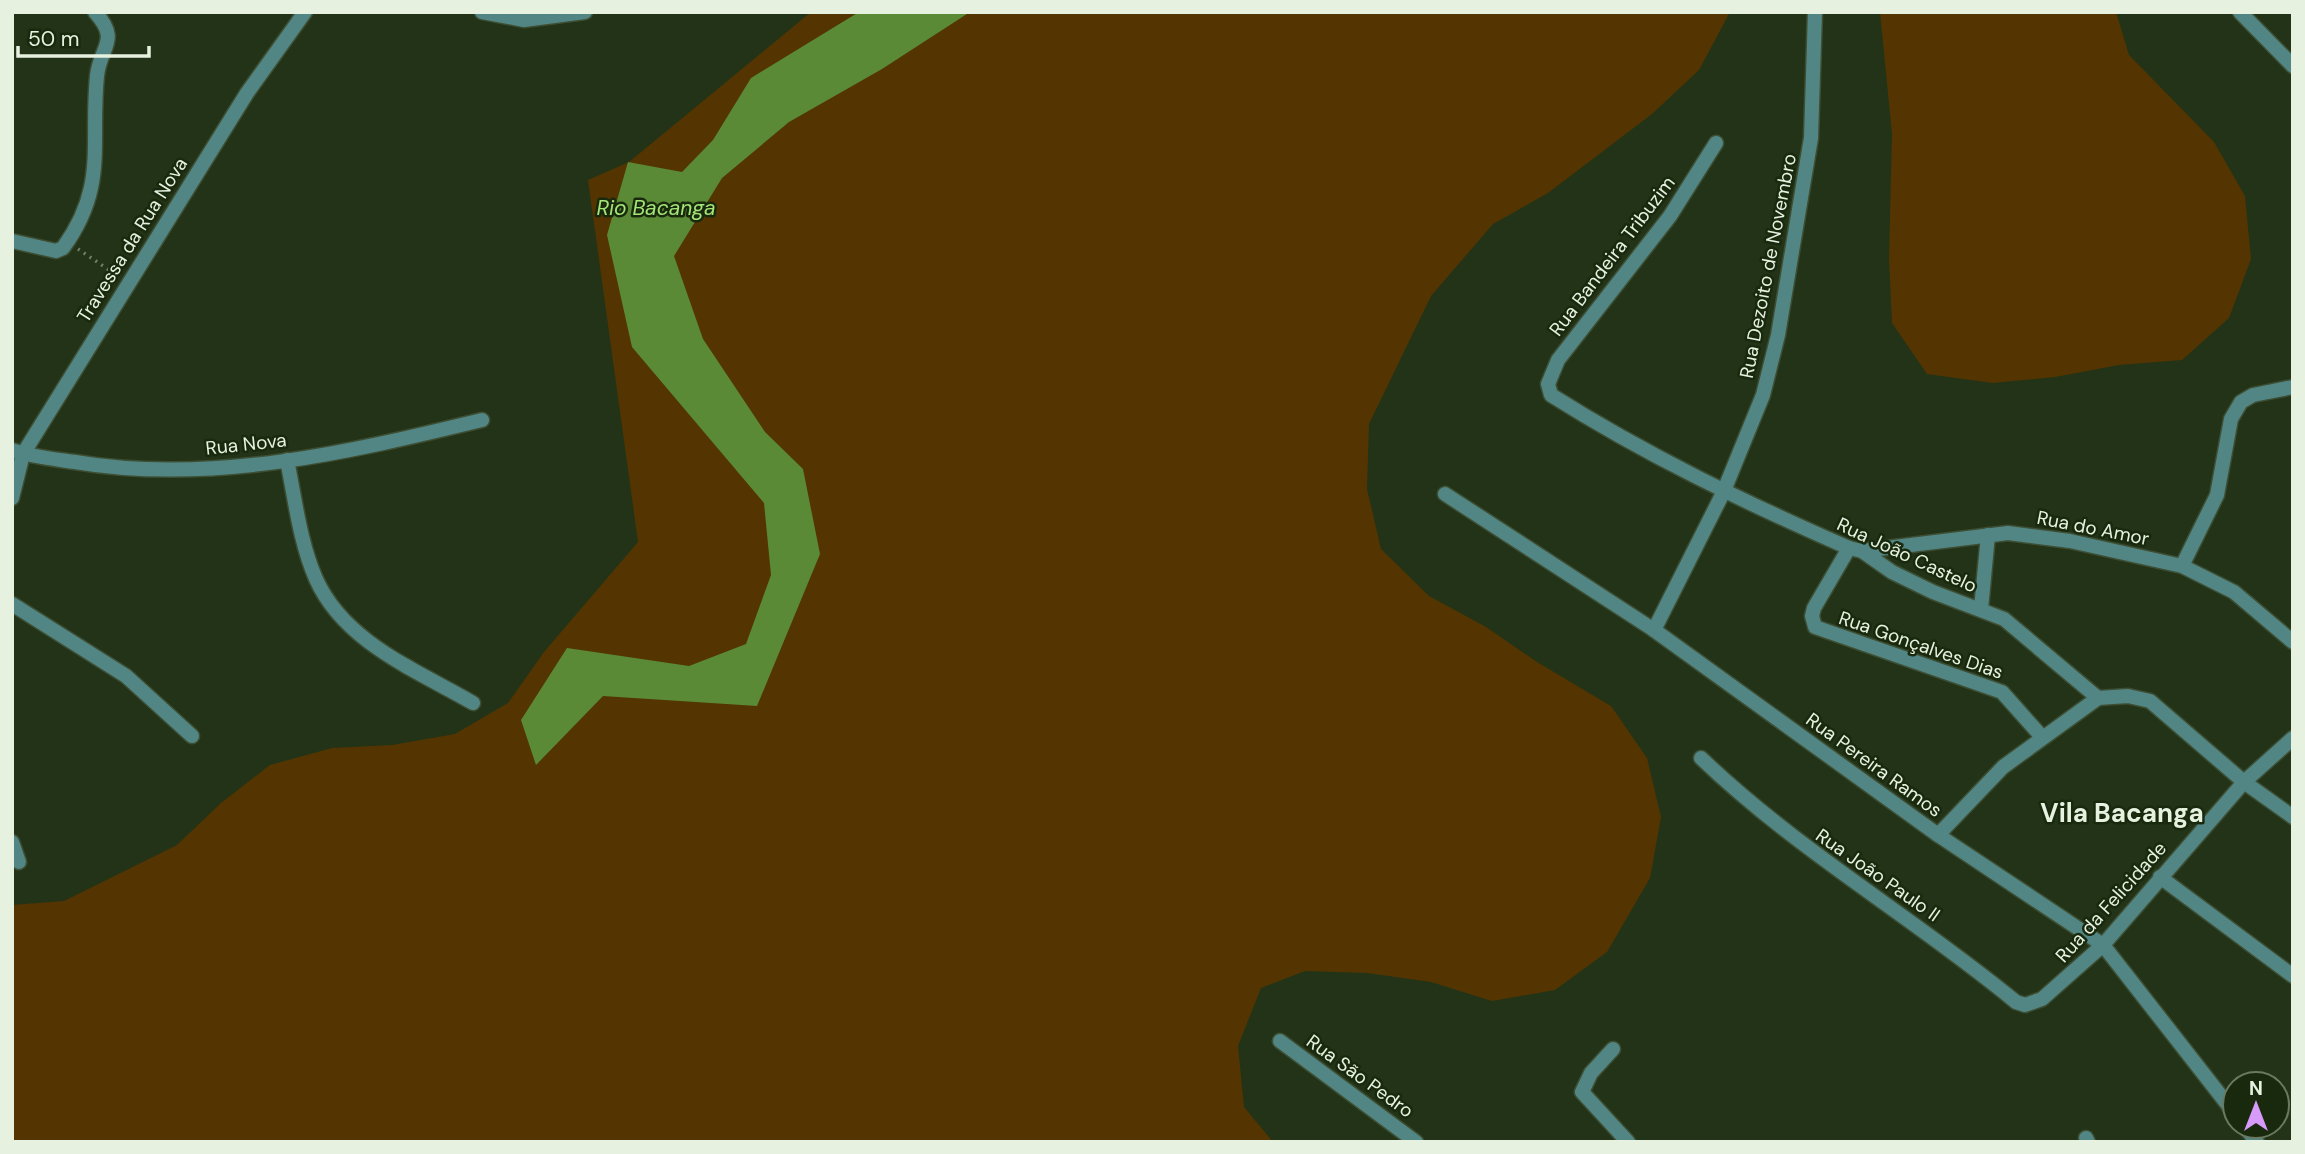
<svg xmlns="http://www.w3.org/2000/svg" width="2305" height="1154" font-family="'DM Sans',sans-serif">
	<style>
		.green { fill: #543501 }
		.water { fill: #5a8a36 }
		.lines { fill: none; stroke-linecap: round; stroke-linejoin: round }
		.minor-casing { stroke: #3d4e33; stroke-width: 17 }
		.path { stroke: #6f7e66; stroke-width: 3.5; stroke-dasharray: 2 5; stroke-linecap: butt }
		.minor { stroke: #518685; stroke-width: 14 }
		.labels { text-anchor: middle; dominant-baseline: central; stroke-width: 5; stroke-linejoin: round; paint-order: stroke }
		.street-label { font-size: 19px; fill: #e6f1e0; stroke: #19290d }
		.water-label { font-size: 21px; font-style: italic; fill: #a4e577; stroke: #19290d }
		.district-label { font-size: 26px; font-weight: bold; fill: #e6f1e0; stroke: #19290d }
	</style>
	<rect width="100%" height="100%" fill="#223317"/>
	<g class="green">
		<path d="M 811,12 L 1730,12 L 1699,70 L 1652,114 L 1548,193 L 1493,224 L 1431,296 L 1369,424 L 1367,489 L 1381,549 L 1429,596 L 1486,627 L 1537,662 L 1611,706 L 1647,758 L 1661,817 L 1650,878 L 1607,952 L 1555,990 L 1492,1001 L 1431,982 L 1367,973 L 1305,971 L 1261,988 L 1238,1046 L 1244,1107 L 1273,1142 L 12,1142 L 12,905 L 64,901 L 177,845 L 221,803 L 270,765 L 332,748 L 392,745 L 455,734 L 508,703 L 544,652 L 638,542 L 588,180 L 629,162 Z"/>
		<path d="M 1880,12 L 2116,12 L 2129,55 L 2214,142 L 2245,196 L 2251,259 L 2229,318 L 2182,360 L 2119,365 L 2055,377 L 1993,383 L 1927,374 L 1892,323 L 1889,259 L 1892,134 Z"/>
	</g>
	<path class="water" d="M 859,12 L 970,12 L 882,69 L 789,122 L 722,178 L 674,256 L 703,339 L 765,432 L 803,469 L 820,554 L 757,706 L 603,696 L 536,765 L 521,720 L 567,648 L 689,666 L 746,644 L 771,575 L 764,503 L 632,347 L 607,235 L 628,162 L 682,172 L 713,140 L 751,78 Z"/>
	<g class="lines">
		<g class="minor-casing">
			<g id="minor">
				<path d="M 482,12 L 524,20 L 585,12"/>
				<path d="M 2240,12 L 2293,66"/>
				<path d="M 1716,143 L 1670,216 L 1558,360 L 1548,384 L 1551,395 C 1646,455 1746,503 1849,548 L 1862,551 L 1892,572 L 1933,592 L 2004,619 L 2098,698 L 2128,696 L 2150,701 L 2244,782 L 2293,817"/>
				<path d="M 12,241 L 56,251 L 63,248 C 108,186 90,144 97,76 C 100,46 121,41 95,12"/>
				<path d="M 12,450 C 32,457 54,459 75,462 C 211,485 350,452 482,420"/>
				<path d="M 287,460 C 295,499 300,543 316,579 C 344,642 416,670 473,703"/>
				<path d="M 1445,494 L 1654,630 L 1938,835 L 2103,945 L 2235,1114"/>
				<path d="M 12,498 L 23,454 L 247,93 L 305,12"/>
				<path d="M 1849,548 L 1814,608 L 1812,616 L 1815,627 L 2002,692 L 2042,737"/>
				<path d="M 1862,551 L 2008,533 L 2070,541 L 2182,566 L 2234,592 L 2293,642"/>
				<path d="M 2182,566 L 2217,495 L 2231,419 L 2241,402 L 2253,395 L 2293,387"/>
				<path d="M 12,604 L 126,676 L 192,736"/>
				<path d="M 1981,609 L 1988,535"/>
				<path d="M 1654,630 L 1723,493 L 1763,395 L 1778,335 L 1811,138 L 1815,12"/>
				<path d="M 1701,758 C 1798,851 1913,917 2016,1002 L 2025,1005 L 2042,999 L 2103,945 L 2244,782 L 2293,738"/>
				<path d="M 1938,835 L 2003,767 L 2098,698"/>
				<path d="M 12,842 L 19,862"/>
				<path d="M 2160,877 L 2293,976"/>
				<path d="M 1280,1041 L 1416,1142"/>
				<path d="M 1613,1049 L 1591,1073 L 1582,1092 L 1628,1142"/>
				<path d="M 2244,1126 L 2257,1142"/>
				<path d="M 2086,1138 L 2088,1142"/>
			</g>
		</g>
		<path class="path" d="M 78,249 L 118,276"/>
		<use href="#minor" class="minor"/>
	</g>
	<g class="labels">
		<g class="street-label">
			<text transform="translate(132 240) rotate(-58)">Travessa da Rua Nova</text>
			<text transform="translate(1612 256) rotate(-53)">Rua Bandeira Tribuzim</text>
			<text transform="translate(1768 266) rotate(-79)">Rua Dezoito de Novembro</text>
			<text transform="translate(246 444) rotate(-6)">Rua Nova</text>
			<text transform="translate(2093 528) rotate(11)">Rua do Amor</text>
			<text transform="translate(1907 555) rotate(25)">Rua João Castelo</text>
			<text transform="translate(1921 645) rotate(19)">Rua Gonçalves Dias</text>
			<text transform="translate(1874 765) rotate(36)">Rua Pereira Ramos</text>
			<text transform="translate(1878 875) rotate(35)">Rua João Paulo II</text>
			<text transform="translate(2111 902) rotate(-48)">Rua da Felicidade</text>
			<text transform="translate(1360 1076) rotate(36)">Rua São Pedro</text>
		</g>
		<g class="water-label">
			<text x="656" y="208">Rio Bacanga</text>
		</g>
		<g class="district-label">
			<text x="2122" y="813">Vila Bacanga</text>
		</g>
	</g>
	<rect width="2305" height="1154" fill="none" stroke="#e6f1e0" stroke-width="28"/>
	<g transform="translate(2256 1105)"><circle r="33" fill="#19290d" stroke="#6b7961" stroke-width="2"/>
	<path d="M0-5L12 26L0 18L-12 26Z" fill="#d89af8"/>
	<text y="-10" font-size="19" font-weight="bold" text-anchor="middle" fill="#e6f1e0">N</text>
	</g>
	<path d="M18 46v10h131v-10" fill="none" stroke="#e6f1e0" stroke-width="3.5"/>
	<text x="28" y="46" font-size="21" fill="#e6f1e0" stroke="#19290d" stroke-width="5" paint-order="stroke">50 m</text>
</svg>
